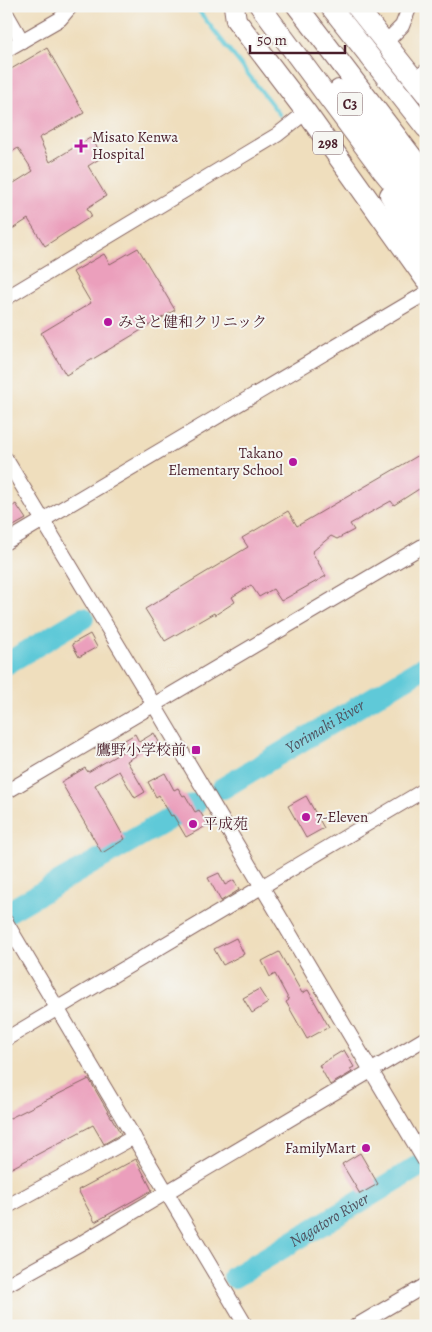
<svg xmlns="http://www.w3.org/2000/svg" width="432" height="1332" font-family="Alegreya,'Noto Serif JP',serif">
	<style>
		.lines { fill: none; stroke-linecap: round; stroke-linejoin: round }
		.stream { stroke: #5ec9d8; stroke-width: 4 }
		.river { stroke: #5ec9d8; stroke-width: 22 }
		.building { fill: #eb9fbc }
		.minor-casing { stroke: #84625e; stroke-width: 16 }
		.highway-casing { stroke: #84625e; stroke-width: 22 }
		.minor { stroke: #fff; stroke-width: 14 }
		.highway { stroke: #fff; stroke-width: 20 }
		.poi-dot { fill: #b5179e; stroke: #f6f6f2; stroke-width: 2 }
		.labels { text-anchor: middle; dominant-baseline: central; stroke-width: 4; stroke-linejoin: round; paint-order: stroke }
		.shield { fill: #f6f6f2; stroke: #7e6067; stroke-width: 1 }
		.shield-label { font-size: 14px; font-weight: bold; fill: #4a1f2b }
		.poi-label { font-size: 15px; fill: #4a1f2b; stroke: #f6f6f2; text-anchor: start }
		.water-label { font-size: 16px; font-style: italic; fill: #50525f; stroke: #f6f6f2 }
	</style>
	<rect width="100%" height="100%" fill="#f6f6f2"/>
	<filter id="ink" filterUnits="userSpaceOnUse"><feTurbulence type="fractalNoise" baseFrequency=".02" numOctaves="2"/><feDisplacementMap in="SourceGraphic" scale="10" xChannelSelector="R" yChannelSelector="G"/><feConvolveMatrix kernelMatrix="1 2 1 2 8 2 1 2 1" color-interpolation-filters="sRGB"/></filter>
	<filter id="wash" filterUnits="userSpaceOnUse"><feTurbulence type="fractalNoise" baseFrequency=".0096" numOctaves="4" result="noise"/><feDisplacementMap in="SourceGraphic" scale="20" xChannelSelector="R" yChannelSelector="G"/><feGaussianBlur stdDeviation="1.12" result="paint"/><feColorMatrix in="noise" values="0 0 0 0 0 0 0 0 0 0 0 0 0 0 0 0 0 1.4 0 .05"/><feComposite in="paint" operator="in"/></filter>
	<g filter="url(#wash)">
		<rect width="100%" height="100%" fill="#efdebd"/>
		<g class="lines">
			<path class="stream" d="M 195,6 L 280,115"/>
			<g class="river">
				<path d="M 6,664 L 83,618"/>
				<path id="s1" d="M 223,788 L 426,666"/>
				<path d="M 6,913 L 195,804"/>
				<path id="s2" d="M 234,1277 L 426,1162"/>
			</g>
		</g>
		<g id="blocks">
			<g class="building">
				<path d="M 47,48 L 84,113 L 39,138 L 50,162 L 90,138 L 104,156 L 88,166 L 106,196 L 87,208 L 92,216 L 45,246 L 28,219 L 6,233 L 6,188 L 33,171 L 18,148 L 6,156 L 6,72 Z"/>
				<path d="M 138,248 L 175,310 L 66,375 L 41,333 L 91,303 L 73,272 L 104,254 L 110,264 Z"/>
				<path d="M 426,451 L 426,501 L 419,489 L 394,505 L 391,501 L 350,524 L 354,530 L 337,539 L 331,536 L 312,552 L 326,576 L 281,601 L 273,589 L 259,597 L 251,585 L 232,597 L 235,602 L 215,615 L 214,613 L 165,641 L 145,609 L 248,547 L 242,538 L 288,511 L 297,526 Z"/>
				<path d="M 16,504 L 26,519 L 10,528 L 6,522 L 6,511 Z"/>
				<path d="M 90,634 L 97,647 L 79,657 L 72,644 Z"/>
				<path d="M 154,733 L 159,742 L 127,761 L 145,792 L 135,798 L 119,771 L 95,785 L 125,839 L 102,853 L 61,782 L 85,768 L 88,772 L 129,748 L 125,740 L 135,734 L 139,742 Z"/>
				<path d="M 165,773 L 174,790 L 178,788 L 183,796 L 185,795 L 195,812 L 199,810 L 208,825 L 186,837 L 173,815 L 171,816 L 159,795 L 156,797 L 148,782 Z"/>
				<path d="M 306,796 L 324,828 L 306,838 L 288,806 Z"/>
				<path d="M 219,873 L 225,885 L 234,880 L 239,890 L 221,901 L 208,878 Z"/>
				<path d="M 236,938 L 244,954 L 223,965 L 214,949 Z"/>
				<path d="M 279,952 L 302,993 L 308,990 L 329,1027 L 307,1039 L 286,1002 L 289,1000 L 275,974 L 270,977 L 262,961 Z"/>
				<path d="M 259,989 L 268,1003 L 252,1013 L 243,998 Z"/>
				<path d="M 344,1050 L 354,1067 L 350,1069 L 352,1072 L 330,1085 L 319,1065 Z"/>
				<path d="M 89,1079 L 121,1134 L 104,1144 L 93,1125 L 6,1171 L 6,1120 Z"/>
				<path d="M 360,1153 L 378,1184 L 360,1194 L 342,1164 Z"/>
				<path d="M 136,1159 L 152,1190 L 95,1222 L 78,1190 Z"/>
			</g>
		</g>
	</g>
	<g filter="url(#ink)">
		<use href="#blocks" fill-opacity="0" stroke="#84625e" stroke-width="1"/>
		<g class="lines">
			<g class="minor-casing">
				<g id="minor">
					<path d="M 6,13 L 22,41"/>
					<path d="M 386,42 L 402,26 L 410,6"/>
					<path d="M 6,50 L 60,19 L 71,6"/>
					<path d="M 415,79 L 426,71"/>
					<path d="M 6,298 L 277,135 L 306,112"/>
					<path d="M 6,459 L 154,705 L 426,1163"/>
					<path d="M 6,542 L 426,293"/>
					<path d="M 6,792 L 426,544"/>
					<path d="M 6,922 L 246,1326"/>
					<path d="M 6,1039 L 426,789"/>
					<path d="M 6,1207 L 134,1137"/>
					<path d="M 6,1285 L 83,1242 L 426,1038"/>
					<path d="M 356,1326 L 426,1285"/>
				</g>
			</g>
			<g class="highway-casing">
				<g id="highway">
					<path d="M 234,6 L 236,20 L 306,112 L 426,280"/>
					<path d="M 260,6 L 382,170 L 426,223"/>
					<path d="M 297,6 L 426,175"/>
					<path d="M 330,6 L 426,128"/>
					<path d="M 356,6 L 426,94"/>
					<path d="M 339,90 L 426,201"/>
					<path d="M 390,195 L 426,256"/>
				</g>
			</g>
			<use href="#minor" class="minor"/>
			<use href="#highway" class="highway"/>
		</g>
	</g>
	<g class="poi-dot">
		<path d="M78.5 138.5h5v5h5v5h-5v5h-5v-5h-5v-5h5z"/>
		<circle cx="108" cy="322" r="5"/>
		<circle cx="293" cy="462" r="5"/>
		<rect x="191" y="745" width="10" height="10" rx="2.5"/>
		<circle cx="306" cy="817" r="5"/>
		<circle cx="193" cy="824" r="5"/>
		<circle cx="366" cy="1148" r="5"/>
	</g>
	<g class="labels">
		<g class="shield">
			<rect x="337.5" y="92.5" width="25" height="23" rx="4"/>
			<rect x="313" y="131.5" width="30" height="23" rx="4"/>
		</g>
		<g class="shield-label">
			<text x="350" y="104">C3</text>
			<text x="328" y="143">298</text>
		</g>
		<g class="poi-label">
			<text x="92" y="137">Misato Kenwa<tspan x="92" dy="17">Hospital</tspan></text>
			<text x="118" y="322">みさと健和クリニック</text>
			<text x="283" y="453" text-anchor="end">Takano<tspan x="283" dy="17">Elementary School</tspan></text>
			<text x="186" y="750" text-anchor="end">鷹野小学校前</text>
			<text x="316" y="817">7-Eleven</text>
			<text x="203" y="824">平成苑</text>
			<text x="356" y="1148" text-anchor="end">FamilyMart</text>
		</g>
		<g class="water-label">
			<text stroke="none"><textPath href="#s1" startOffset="119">Yorimaki River</textPath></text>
			<text stroke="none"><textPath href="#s2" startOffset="111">Nagatoro River</textPath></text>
		</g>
	</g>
	<rect width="432" height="1332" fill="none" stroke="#f6f6f2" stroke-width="25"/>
	<path d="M250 45v8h95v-8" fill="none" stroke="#4a1f2b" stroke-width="2.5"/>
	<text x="257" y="45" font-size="15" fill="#4a1f2b" stroke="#f6f6f2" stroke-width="4" paint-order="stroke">50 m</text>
</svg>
